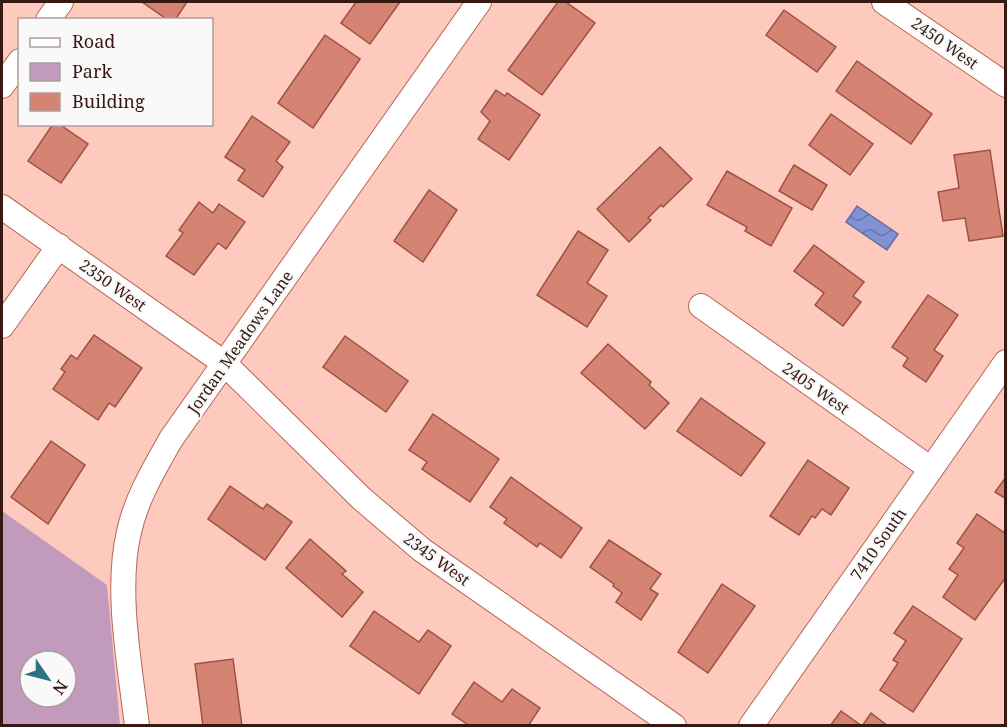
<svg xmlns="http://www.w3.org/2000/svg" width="1007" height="727" font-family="'Noto Serif',serif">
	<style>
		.park { fill: #c29abb; fill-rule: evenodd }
		.water { fill: url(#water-waves); stroke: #6a6d9a; stroke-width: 1.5 }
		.building { fill: #d58473; stroke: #9d5142; stroke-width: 1.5 }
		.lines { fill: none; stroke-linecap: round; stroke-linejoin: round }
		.street-casing { stroke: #b66757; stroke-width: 26 }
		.street { stroke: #fff; stroke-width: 24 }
		.labels { text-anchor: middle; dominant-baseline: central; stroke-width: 4.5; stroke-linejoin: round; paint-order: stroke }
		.street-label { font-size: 16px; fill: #381912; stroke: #f9f9f9 }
	</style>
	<defs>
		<pattern id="water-waves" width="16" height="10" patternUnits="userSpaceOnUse" patternTransform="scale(1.5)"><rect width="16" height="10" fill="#8091d4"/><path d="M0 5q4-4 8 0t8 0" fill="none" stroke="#6a76ab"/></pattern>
	</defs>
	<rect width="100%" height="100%" fill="#fecabe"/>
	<path class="park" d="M 2,511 L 107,585 L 120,725 L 2,725 ZM 30,661 L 66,661 L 66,697 L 30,697 Z"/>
	<path class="water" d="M 857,206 L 898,234 L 887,250 L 846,222 Z"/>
	<g class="building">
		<path d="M 142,2 L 187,2 L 175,20 L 168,20 Z"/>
		<path d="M 356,2 L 400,2 L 370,44 L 341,23 Z"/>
		<path d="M 558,2 L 566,2 L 595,23 L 542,95 L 508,70 Z"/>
		<path d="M 784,10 L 836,47 L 817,72 L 766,35 Z"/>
		<path d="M 325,35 L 360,59 L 313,128 L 278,103 Z"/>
		<path d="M 857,61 L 932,114 L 911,144 L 836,91 Z"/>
		<path d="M 496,90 L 505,96 L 507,93 L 540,115 L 509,160 L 478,139 L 490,121 L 481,112 Z"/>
		<path d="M 831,114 L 873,144 L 850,175 L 809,145 Z"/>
		<path d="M 252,116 L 290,142 L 276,161 L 283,167 L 263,197 L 238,180 L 245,170 L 225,157 Z"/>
		<path d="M 53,124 L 59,124 L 88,144 L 61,183 L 28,161 Z"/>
		<path d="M 660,147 L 692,179 L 663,207 L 661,205 L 648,218 L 651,220 L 629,242 L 597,209 Z"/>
		<path d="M 990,150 L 1003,236 L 969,241 L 965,218 L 943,221 L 938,192 L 959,188 L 954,155 Z"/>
		<path d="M 794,165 L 827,185 L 812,210 L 779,191 Z"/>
		<path d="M 727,171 L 792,208 L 771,246 L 745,231 L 747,227 L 707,205 Z"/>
		<path d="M 429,190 L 457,210 L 423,262 L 394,241 Z"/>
		<path d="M 199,202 L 213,213 L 219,204 L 245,222 L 226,249 L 218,243 L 194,275 L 166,256 L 183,233 L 179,230 Z"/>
		<path d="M 578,231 L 608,250 L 587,283 L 607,296 L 587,327 L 537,295 Z"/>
		<path d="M 814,245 L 864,282 L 853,296 L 861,302 L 843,326 L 815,305 L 824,293 L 794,271 Z"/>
		<path d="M 928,295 L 958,315 L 934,350 L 943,356 L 926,382 L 903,366 L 908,358 L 892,347 Z"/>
		<path d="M 94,335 L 142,368 L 115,407 L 109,403 L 98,420 L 53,389 L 65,372 L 61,369 L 71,355 L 77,359 Z"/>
		<path d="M 345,336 L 408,381 L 386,412 L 323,367 Z"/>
		<path d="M 608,344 L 651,382 L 649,385 L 669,403 L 645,429 L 581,373 Z"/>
		<path d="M 701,398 L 765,443 L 741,476 L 677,431 Z"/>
		<path d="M 433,414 L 499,459 L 470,502 L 422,469 L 427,462 L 409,450 Z"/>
		<path d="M 51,441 L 85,465 L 48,524 L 11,497 Z"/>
		<path d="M 808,460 L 849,488 L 831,515 L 822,509 L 815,518 L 812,516 L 799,535 L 770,516 Z"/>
		<path d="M 511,477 L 582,528 L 561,558 L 540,543 L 537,547 L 504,523 L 507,519 L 490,507 Z"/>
		<path d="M 1006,477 L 1006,499 L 995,492 Z"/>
		<path d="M 230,486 L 263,509 L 267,504 L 292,522 L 265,560 L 208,519 Z"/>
		<path d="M 977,514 L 1006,534 L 1006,577 L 975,620 L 943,597 L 958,575 L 949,569 L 964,548 L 957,543 Z"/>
		<path d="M 310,539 L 346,571 L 342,574 L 363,592 L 342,617 L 286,568 Z"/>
		<path d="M 609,540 L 661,574 L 650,589 L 658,594 L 641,620 L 616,602 L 622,593 L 613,586 L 614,584 L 590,567 Z"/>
		<path d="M 722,584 L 755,606 L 708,673 L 678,652 Z"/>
		<path d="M 913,606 L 962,639 L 913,712 L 880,690 L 898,663 L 893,660 L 906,641 L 894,633 Z"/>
		<path d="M 374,611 L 419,642 L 428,630 L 451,646 L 419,694 L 350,646 Z"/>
		<path d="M 233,659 L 242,726 L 203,726 L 195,664 Z"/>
		<path d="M 474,682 L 502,702 L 512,689 L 540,708 L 528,726 L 470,726 L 452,714 Z"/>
		<path d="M 841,711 L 862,726 L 830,726 Z"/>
		<path d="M 871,713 L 888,726 L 862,726 Z"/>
	</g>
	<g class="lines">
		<g class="street-casing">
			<g id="street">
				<path d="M 884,2 L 1006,85"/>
				<path d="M 48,20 L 61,2"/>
				<path d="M 2,86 L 20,61"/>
				<path d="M 2,207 L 224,363 L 362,499 L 422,550 L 674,726"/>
				<path d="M 701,306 L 931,469"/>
				<path d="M 2,326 L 59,246"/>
				<path d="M 137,726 C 130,666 115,590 129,532 C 136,499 154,469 171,439 L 479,2"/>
				<path d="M 751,726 L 1006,362"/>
			</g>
		</g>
		<use href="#street" class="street"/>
	</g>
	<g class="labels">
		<g class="street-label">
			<text transform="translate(945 43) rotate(35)">2450 West</text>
			<text transform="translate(113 285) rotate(35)">2350 West</text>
			<text transform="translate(240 342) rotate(-55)">Jordan Meadows Lane</text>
			<text transform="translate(816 388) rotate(35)">2405 West</text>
			<text transform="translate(878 544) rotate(-55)">7410 South</text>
			<text transform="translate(437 559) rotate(36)">2345 West</text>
		</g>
	</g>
	<rect width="1007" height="727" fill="none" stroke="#381912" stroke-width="6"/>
	<rect x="18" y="18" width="195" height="108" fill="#f9f9f9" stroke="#ac9f9d" stroke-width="1.5"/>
	<rect x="30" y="38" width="30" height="9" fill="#ffffff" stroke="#ac9f9d" stroke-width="1.5"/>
	<text x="72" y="48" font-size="18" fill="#381912">Road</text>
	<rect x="30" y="63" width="30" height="18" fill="#c29abb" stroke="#ac9f9d" stroke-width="1.5"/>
	<text x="72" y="78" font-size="18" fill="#381912">Park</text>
	<rect x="30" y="93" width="30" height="18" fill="#d58473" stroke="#ac9f9d" stroke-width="1.5"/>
	<text x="72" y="108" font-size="18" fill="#381912">Building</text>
	<g transform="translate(48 679) rotate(125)"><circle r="28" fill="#f9f9f9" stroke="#ac9f9d" stroke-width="1.5"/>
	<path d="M0-4.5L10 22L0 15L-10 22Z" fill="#2c7280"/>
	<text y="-9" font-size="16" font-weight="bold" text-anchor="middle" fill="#381912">N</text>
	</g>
</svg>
